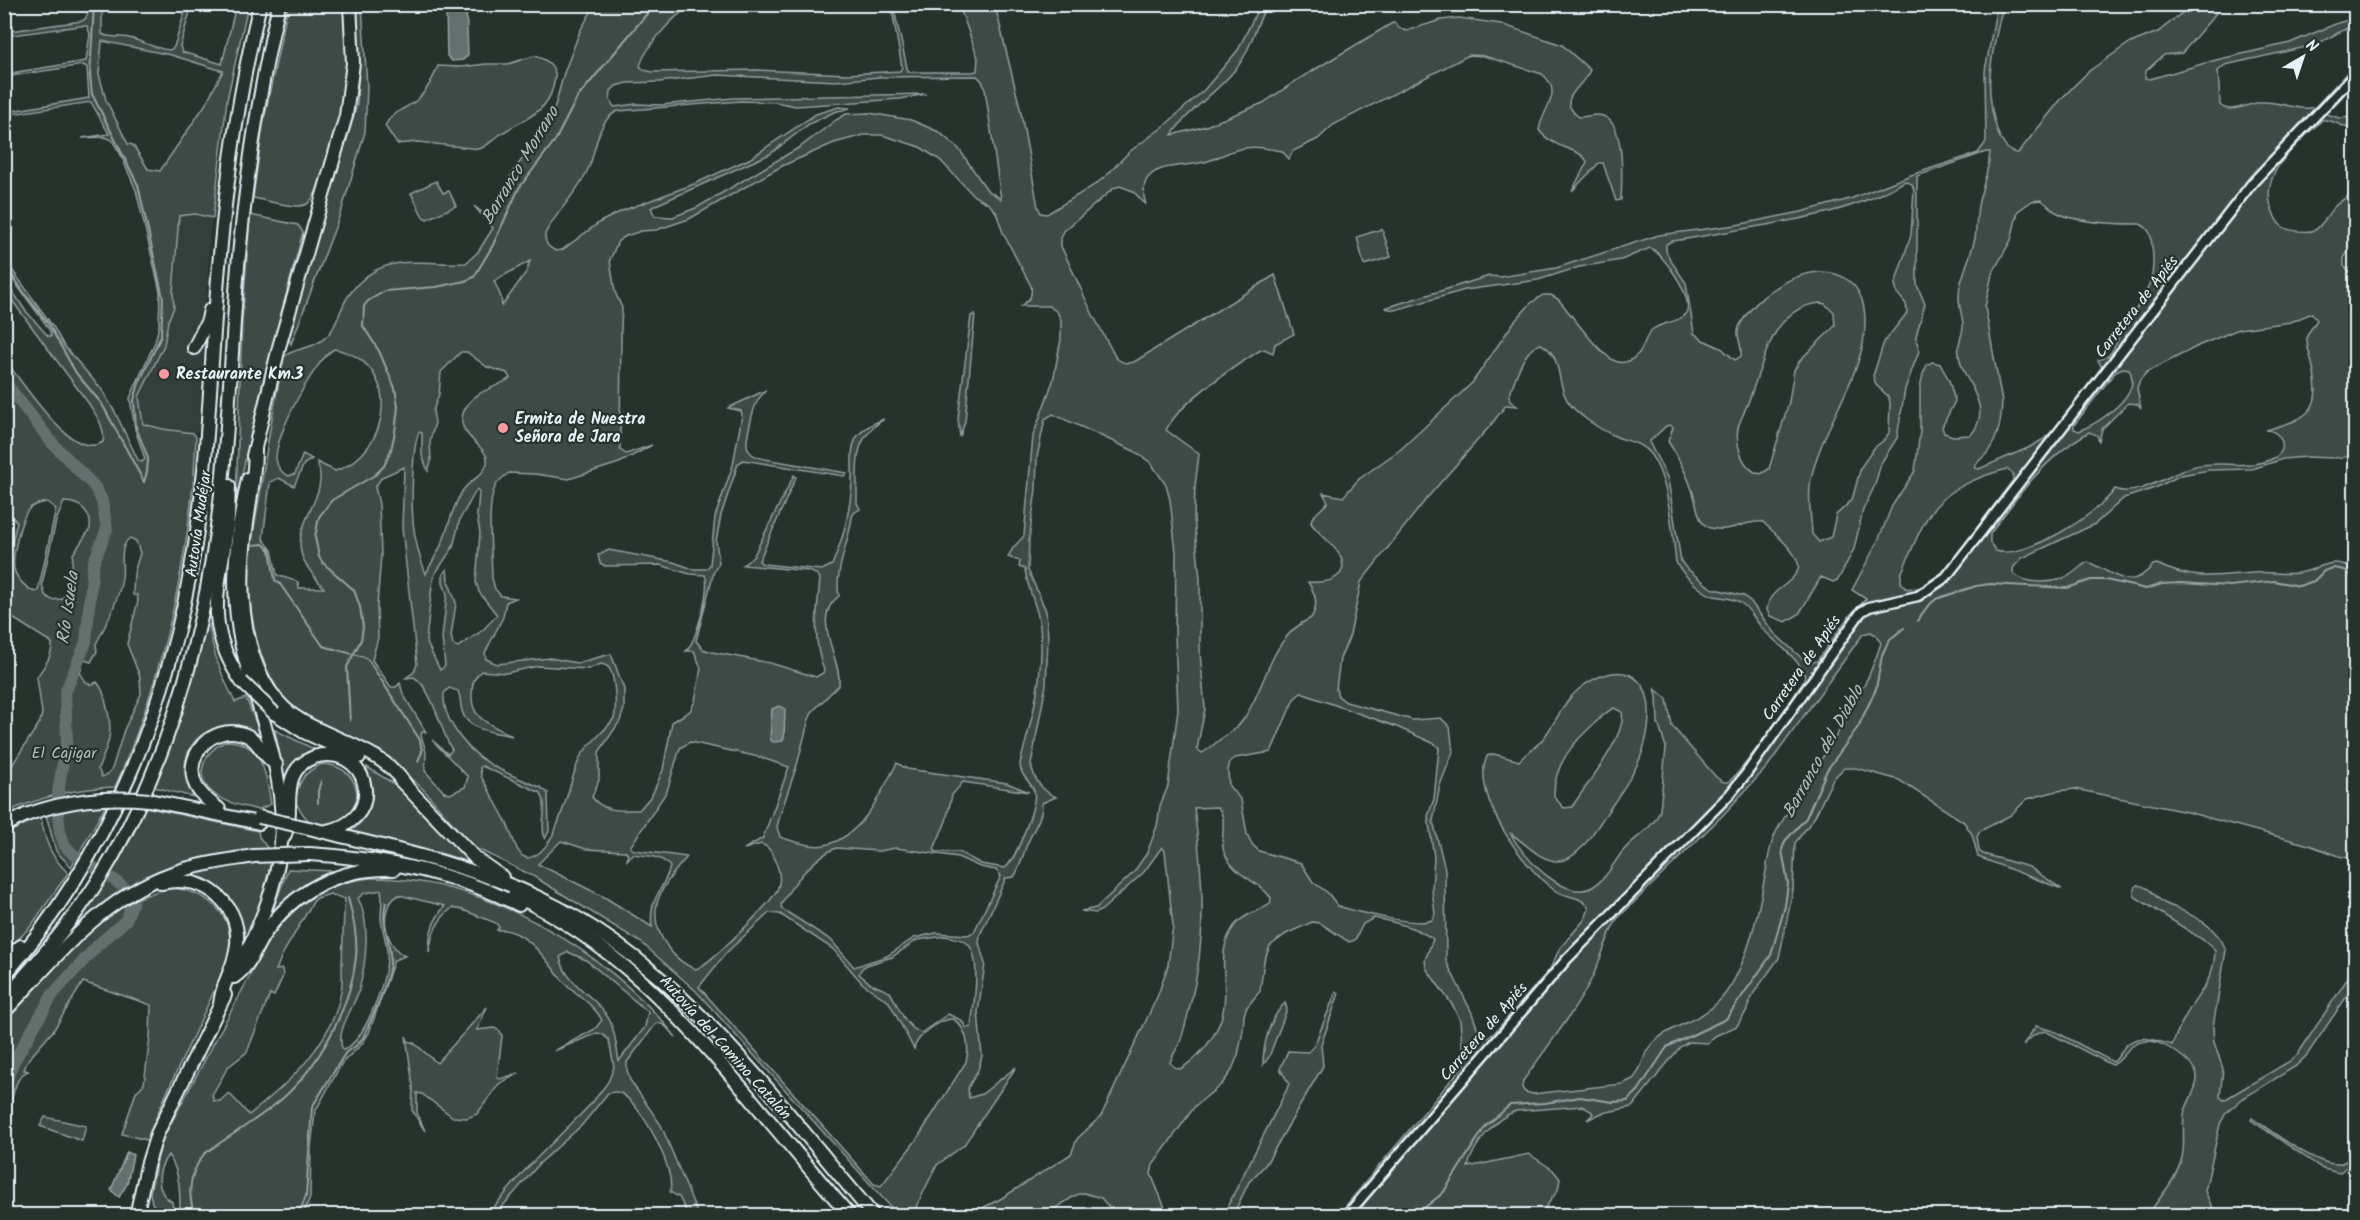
<svg xmlns="http://www.w3.org/2000/svg" width="2360" height="1220" font-family="Kalam,sans-serif">
	<style>
		.built { fill: #333f3a }
		.green { fill: #3e4b47; stroke: #939ea0; stroke-width: 1.5; fill-rule: evenodd }
		.water { fill: #636f6d; stroke: #98a3a5; stroke-width: 1.5 }
		.lines { fill: none; stroke-linecap: round; stroke-linejoin: round }
		.stream { stroke: #98a3a5; stroke-width: 2 }
		.river { stroke: #636f6d; stroke-width: 12 }
		.tertiary-casing { stroke: #e8f1f8; stroke-width: 13 }
		.trunk-casing { stroke: #e8f1f8; stroke-width: 16 }
		.motorway-casing { stroke: #e8f1f8; stroke-width: 16 }
		.tertiary { stroke: #26332d; stroke-width: 8 }
		.trunk { stroke: #26332d; stroke-width: 12 }
		.motorway { stroke: #26332d; stroke-width: 12 }
		.motorway-bridge-casing { stroke: #e8f1f8; stroke-width: 16; stroke-linecap: butt }
		.motorway-bridge { stroke: #26332d; stroke-width: 12 }
		.poi-dot { fill: #ff9aa2; stroke: #26332d; stroke-width: 2 }
		.labels { text-anchor: middle; dominant-baseline: central; stroke-width: 4.5; stroke-linejoin: round; paint-order: stroke }
		.street-label { font-size: 16px; fill: #e8f1f8; stroke: #26332d }
		.poi-label { font-size: 16px; font-weight: bold; fill: #e8f1f8; stroke: #26332d; text-anchor: start }
		.park-label { font-size: 16px; fill: #b5bfc3; stroke: #26332d }
		.water-label { font-size: 18px; font-style: italic; fill: #b3bdc0; stroke: #26332d }
	</style>
	<rect width="100%" height="100%" fill="#26332d"/>
	<filter id="ink" filterUnits="userSpaceOnUse"><feTurbulence type="fractalNoise" baseFrequency=".0167" numOctaves="2"/><feDisplacementMap in="SourceGraphic" scale="12" xChannelSelector="R" yChannelSelector="G"/><feConvolveMatrix kernelMatrix="1 2 1 2 8 2 1 2 1" color-interpolation-filters="sRGB"/></filter>
	<g filter="url(#ink)">
		<path class="built" d="M 195,214 L 211,218 L 199,420 L 201,429 L 193,433 L 142,424 L 139,406 L 142,389 L 167,335 L 168,321 L 174,307 L 173,292 L 179,216 Z"/>
		<g class="green">
			<path d="M 891,4 L 893,5 L 908,72 L 972,72 L 977,71 L 978,58 L 959,5 L 995,5 L 1020,108 L 1038,207 L 1041,213 L 1047,214 L 1096,184 L 1108,174 L 1129,152 L 1163,127 L 1204,90 L 1238,50 L 1260,5 L 1267,5 C 1254,27 1251,52 1234,71 C 1215,94 1187,111 1172,135 L 1206,126 L 1263,103 L 1299,79 L 1394,22 L 1399,28 L 1406,31 L 1441,20 L 1459,18 L 1501,24 L 1562,45 L 1590,70 C 1583,88 1554,98 1579,117 C 1588,117 1599,112 1607,118 C 1625,130 1622,180 1621,200 L 1616,201 L 1603,163 L 1599,163 L 1572,191 L 1587,162 C 1582,148 1552,149 1539,130 C 1542,108 1565,93 1542,74 L 1484,56 L 1469,55 L 1333,125 L 1318,139 L 1293,151 L 1289,159 L 1282,151 C 1266,148 1251,145 1236,150 C 1225,153 1216,159 1205,162 C 1177,168 1133,162 1146,205 L 1133,191 L 1120,186 L 1114,188 L 1064,231 L 1061,238 L 1061,246 L 1092,313 L 1116,358 C 1123,363 1126,364 1134,362 L 1275,275 L 1294,334 L 1275,344 L 1273,353 L 1264,349 L 1259,351 C 1232,368 1180,402 1166,430 L 1199,454 L 1195,486 L 1194,518 L 1200,579 L 1200,653 L 1205,709 L 1197,749 L 1202,753 C 1209,750 1211,746 1217,742 C 1224,736 1233,732 1239,725 C 1267,691 1267,638 1311,618 C 1319,605 1316,595 1308,582 C 1319,583 1332,583 1340,574 C 1353,556 1319,536 1311,523 L 1312,518 L 1328,502 L 1323,493 L 1343,497 L 1359,479 L 1401,449 L 1472,383 L 1514,322 L 1531,303 L 1543,295 L 1551,295 L 1558,299 C 1571,314 1598,353 1615,361 C 1622,364 1630,362 1636,356 C 1645,349 1644,336 1653,329 C 1662,322 1679,323 1686,313 C 1695,298 1663,253 1650,248 L 1621,260 L 1579,267 L 1538,280 L 1465,290 L 1395,310 L 1385,308 L 1489,276 L 1500,277 L 1556,268 L 1659,235 L 1736,225 L 1801,212 L 1850,199 L 1911,175 L 1978,153 L 1986,142 L 1985,71 L 1997,5 L 2003,5 C 1998,28 1991,53 1990,77 C 1988,96 1995,153 2018,153 L 2062,98 L 2089,71 L 2128,44 L 2158,32 L 2192,5 L 2223,5 L 2182,53 L 2164,55 L 2146,71 L 2145,78 L 2150,79 L 2216,60 L 2290,43 L 2338,23 L 2355,18 L 2355,24 L 2315,45 L 2225,65 L 2218,71 L 2220,105 C 2230,115 2249,103 2262,102 C 2279,101 2301,112 2315,107 L 2355,64 L 2355,83 L 2326,114 L 2339,118 L 2355,117 L 2355,130 C 2343,128 2334,119 2322,120 C 2298,145 2256,173 2273,212 C 2275,218 2277,223 2283,227 C 2289,231 2308,233 2315,230 C 2322,226 2327,215 2333,208 C 2339,202 2348,196 2355,192 L 2355,241 L 2344,258 L 2344,266 L 2350,272 L 2355,267 L 2355,453 L 2346,457 L 2333,458 L 2306,457 L 2283,459 L 2252,469 L 2209,470 L 2181,475 L 2155,488 L 2124,498 L 2095,524 L 2022,558 L 2013,568 L 2013,573 C 2026,585 2052,584 2068,576 C 2076,572 2081,565 2088,562 C 2113,572 2129,594 2153,565 L 2157,564 C 2191,581 2216,576 2252,573 C 2267,571 2283,575 2298,573 C 2323,569 2329,555 2355,569 L 2355,861 L 2351,858 L 2342,857 L 2309,845 L 2187,812 L 2075,789 L 2057,791 L 2027,799 L 2011,815 L 1980,831 L 1977,837 L 1979,851 L 1983,854 L 2029,867 L 2062,889 L 1978,857 L 1972,834 L 1964,822 L 1899,780 L 1856,768 L 1844,768 L 1833,779 L 1814,818 L 1795,843 L 1793,890 L 1779,958 L 1753,994 L 1747,1010 L 1737,1026 L 1715,1036 L 1708,1043 L 1689,1042 L 1680,1047 L 1632,1107 L 1602,1113 L 1587,1120 L 1593,1114 L 1591,1111 L 1582,1106 L 1516,1111 C 1495,1118 1473,1145 1468,1167 L 1529,1154 L 1553,1170 L 1560,1179 L 1558,1190 L 1540,1215 L 1338,1215 L 1467,1061 L 1462,1045 L 1460,1020 L 1453,1006 L 1426,968 L 1425,960 L 1433,939 C 1416,927 1394,922 1374,918 L 1363,924 L 1355,940 L 1349,942 L 1320,923 L 1312,922 L 1286,934 L 1270,946 L 1264,961 L 1260,991 L 1247,1007 L 1244,1015 L 1243,1031 L 1238,1055 L 1231,1072 L 1222,1084 L 1195,1106 L 1153,1165 L 1151,1174 L 1168,1215 L 1116,1215 L 1101,1198 L 1084,1193 L 1076,1195 L 1045,1215 L 969,1215 L 1002,1198 L 1071,1154 L 1077,1139 L 1101,1116 L 1158,995 L 1168,965 L 1173,926 L 1165,851 L 1162,847 L 1144,872 L 1102,910 L 1096,913 L 1081,911 L 1096,908 L 1134,872 L 1147,853 L 1157,826 L 1160,806 L 1168,786 L 1178,710 L 1175,636 L 1176,552 L 1170,500 L 1166,485 L 1151,463 L 1134,451 L 1053,414 L 1045,419 L 1037,457 L 1036,489 L 1029,539 L 1028,570 L 1046,611 L 1048,638 L 1046,685 L 1031,764 C 1034,780 1041,790 1056,797 L 1042,803 C 1043,817 1034,828 1029,840 C 1023,852 1022,865 1014,877 L 1006,878 L 980,935 L 979,943 L 985,964 L 978,1012 L 982,1056 L 978,1070 L 968,1088 L 969,1098 L 982,1094 L 1016,1067 L 964,1145 L 937,1165 L 916,1207 L 916,1215 L 898,1215 L 696,991 L 642,943 L 533,876 L 473,847 L 423,789 L 390,761 L 294,710 C 264,679 251,631 249,588 C 247,555 256,520 261,488 C 267,443 275,400 284,357 C 293,347 313,351 328,335 C 338,325 340,307 349,295 C 380,250 419,265 466,263 L 478,252 L 493,228 L 474,206 L 491,219 L 513,171 L 546,129 L 553,113 L 564,73 L 580,31 L 595,5 L 715,5 C 708,6 699,3 692,6 C 675,13 645,48 640,66 L 644,70 L 652,72 L 756,70 L 848,74 L 900,71 L 902,67 ZM 717,75 L 836,81 L 879,77 L 977,76 L 982,81 L 985,89 L 1001,199 L 987,190 L 959,149 L 939,132 L 911,120 L 869,113 L 846,114 L 836,120 L 800,147 L 698,207 L 673,217 L 655,216 L 651,208 L 656,205 L 770,154 L 809,124 L 834,112 L 850,108 L 839,107 L 816,114 L 749,159 L 694,184 L 622,211 L 600,222 L 562,250 L 556,251 C 548,247 545,244 545,234 C 557,210 579,192 589,167 C 597,148 597,120 618,111 L 741,101 L 775,102 L 796,106 L 900,99 L 926,94 L 733,98 L 661,105 L 636,104 L 614,107 L 610,100 L 611,91 L 616,86 L 627,83 L 659,82 ZM 864,135 L 882,135 L 920,147 L 940,160 L 974,196 L 989,204 L 996,212 L 1003,233 L 1031,286 C 1033,297 1029,300 1021,306 L 1049,306 L 1057,312 L 1061,320 L 1061,339 L 1053,381 L 1033,436 L 1024,536 L 1013,548 L 1008,557 L 1020,561 L 1019,567 L 1025,569 C 1027,589 1038,606 1040,627 C 1045,673 1032,719 1020,763 C 1020,777 1030,780 1034,791 C 1038,803 1015,862 1005,868 L 981,864 L 959,852 L 936,852 L 934,849 L 946,821 L 952,795 L 963,782 L 1029,792 L 1007,783 L 907,769 L 897,763 C 881,793 862,837 825,845 C 812,848 792,841 780,837 L 777,827 L 780,815 L 797,765 L 809,719 L 813,711 L 839,685 C 842,658 809,618 839,596 C 834,572 849,543 852,517 L 854,513 L 860,509 L 857,503 C 858,467 850,441 884,419 C 845,434 853,449 852,483 C 850,509 843,540 832,565 L 822,570 L 763,564 L 759,561 L 796,477 L 794,475 L 753,557 L 743,565 L 809,571 L 818,575 L 820,579 C 817,611 812,640 824,670 L 823,673 L 816,677 L 770,663 L 712,652 L 703,649 L 696,641 L 714,571 L 719,563 L 716,541 L 721,515 L 738,464 L 743,460 L 844,476 L 847,473 L 765,459 C 757,457 748,455 747,445 C 746,438 753,409 757,402 C 759,397 763,394 766,390 L 728,408 L 741,411 L 742,415 L 733,465 L 715,517 L 710,565 L 706,569 L 693,569 L 673,562 L 609,550 L 598,555 L 600,563 L 605,566 L 660,565 L 690,574 L 705,575 C 711,588 696,642 686,651 L 694,651 L 701,668 L 695,701 L 690,711 L 672,722 L 663,770 L 652,795 L 639,810 C 621,810 604,813 592,797 L 599,780 L 599,752 L 620,721 L 624,709 L 624,689 L 611,654 L 577,663 L 550,658 L 497,664 L 486,659 L 485,653 L 503,617 L 506,602 L 516,598 L 501,596 L 495,589 L 492,578 C 492,556 486,506 495,487 C 498,481 503,477 509,473 L 535,474 L 569,479 L 619,463 L 652,445 L 626,454 L 620,450 L 621,326 L 622,308 L 615,292 L 610,260 L 618,241 L 626,236 L 641,231 L 656,230 L 689,219 L 782,166 L 834,143 ZM 1986,152 L 1990,152 C 1989,170 1983,184 1979,201 C 1976,214 1977,226 1975,238 C 1971,255 1964,270 1960,286 C 1957,300 1961,310 1963,323 C 1964,330 1960,338 1959,345 C 1954,378 1998,402 1971,435 L 1953,436 L 1944,433 L 1942,427 L 1955,401 L 1949,380 L 1940,364 L 1932,362 L 1927,365 L 1923,374 L 1920,388 L 1920,431 L 1915,471 L 1892,506 L 1878,541 L 1852,590 L 1866,599 L 1849,616 L 1817,661 L 1807,663 L 1774,633 L 1751,602 L 1744,596 L 1711,588 L 1685,567 L 1681,561 L 1668,479 L 1649,442 L 1666,426 L 1670,425 L 1673,428 L 1668,441 C 1680,461 1691,481 1696,504 C 1698,511 1699,521 1705,525 C 1708,528 1713,529 1718,529 C 1734,531 1747,520 1763,522 C 1772,531 1803,556 1798,570 C 1795,577 1785,585 1778,590 C 1771,596 1768,600 1767,610 L 1770,616 L 1786,622 L 1799,614 L 1821,577 L 1833,582 L 1838,580 L 1854,549 L 1863,510 L 1875,485 L 1881,463 L 1897,438 L 1905,389 L 1919,351 L 1916,336 L 1925,304 L 1917,285 L 1917,176 ZM 1905,181 L 1912,184 L 1914,190 L 1911,235 L 1895,284 L 1897,293 L 1906,304 L 1907,313 L 1884,342 L 1873,376 L 1876,385 L 1888,396 L 1890,402 L 1889,433 L 1883,441 L 1874,448 L 1861,467 L 1852,500 L 1836,515 L 1831,537 L 1819,542 L 1812,534 C 1811,515 1807,493 1812,475 C 1824,420 1873,365 1864,308 C 1862,296 1858,288 1849,281 C 1815,254 1756,293 1740,325 C 1734,335 1743,345 1741,356 L 1735,360 L 1721,348 L 1703,340 L 1694,333 L 1686,283 L 1671,261 L 1666,251 L 1666,244 L 1672,241 C 1698,238 1723,232 1749,228 C 1803,219 1858,210 1905,181 ZM 2041,200 C 2047,204 2051,209 2056,212 C 2075,223 2119,224 2140,224 C 2151,229 2151,236 2152,247 C 2158,284 2141,300 2123,329 C 2116,340 2114,358 2098,360 L 2102,368 L 2055,428 L 2044,439 L 2028,448 L 1979,469 L 1975,468 C 1976,461 1982,459 1987,453 C 1999,437 2001,421 2002,402 L 1985,307 L 1992,274 L 2011,240 L 2018,211 L 2032,201 ZM 530,261 L 527,271 L 502,306 L 501,297 L 494,281 ZM 1820,303 L 1825,304 L 1834,312 L 1835,326 L 1801,359 L 1794,370 L 1789,402 L 1769,469 L 1761,474 C 1741,470 1734,441 1739,424 C 1744,413 1749,401 1753,389 C 1766,354 1775,307 1820,303 ZM 2312,313 L 2317,320 C 2314,325 2309,331 2307,336 C 2306,343 2309,352 2311,359 C 2323,409 2314,417 2266,430 C 2281,430 2290,450 2274,458 C 2249,471 2218,459 2192,467 C 2172,473 2135,499 2115,489 C 2099,514 2024,560 1996,551 L 1990,543 L 1990,534 C 2018,495 2046,456 2089,432 L 2097,435 L 2099,442 L 2102,429 L 2128,403 L 2137,404 L 2141,409 L 2137,388 L 2140,380 L 2147,372 L 2200,345 L 2239,329 L 2291,322 ZM 1541,344 C 1563,355 1556,382 1567,400 C 1577,415 1599,429 1615,436 C 1623,440 1633,441 1641,446 C 1669,462 1672,533 1676,562 C 1681,573 1702,593 1714,596 C 1723,598 1732,597 1741,603 C 1750,609 1755,620 1762,628 C 1773,641 1803,661 1805,677 C 1799,691 1737,780 1727,782 C 1722,783 1718,779 1715,776 L 1672,726 L 1667,699 L 1654,688 L 1657,695 L 1658,723 L 1666,747 L 1660,810 C 1654,829 1635,836 1623,851 C 1613,863 1608,877 1594,886 C 1566,904 1523,857 1511,834 C 1525,842 1539,861 1558,861 C 1576,861 1591,836 1600,823 C 1612,805 1625,788 1635,769 C 1648,745 1661,690 1630,675 C 1616,668 1595,677 1583,686 C 1564,699 1556,723 1542,740 C 1535,748 1526,753 1519,761 L 1494,754 L 1487,756 C 1470,794 1523,867 1554,890 C 1564,897 1583,896 1589,908 L 1585,919 L 1560,948 L 1550,969 L 1494,1033 L 1489,1037 L 1480,1036 L 1472,1013 L 1446,961 L 1445,869 L 1433,821 L 1440,785 L 1453,752 L 1450,727 L 1441,718 L 1413,720 L 1346,702 L 1338,696 L 1336,689 L 1340,659 L 1350,635 L 1361,582 L 1427,498 L 1490,426 L 1506,405 L 1517,406 L 1510,401 L 1509,395 C 1516,379 1522,349 1541,344 ZM 334,349 C 403,361 393,452 335,471 L 317,462 C 331,494 294,521 301,552 C 304,566 316,578 324,588 L 299,588 L 298,582 L 277,575 L 272,550 L 263,539 L 270,482 L 279,478 L 294,486 L 304,464 L 312,459 L 303,454 L 295,474 L 289,476 C 281,473 277,467 276,459 C 275,435 314,361 334,349 ZM 461,352 L 467,352 L 487,367 L 507,373 L 510,378 C 497,388 479,389 468,404 C 446,435 491,444 487,463 C 484,476 470,480 463,490 C 453,505 449,525 443,541 C 438,553 431,563 426,574 C 411,537 411,508 413,469 C 414,457 414,444 419,432 L 422,433 L 422,455 L 428,471 L 431,462 L 430,441 L 435,423 L 433,411 L 439,394 L 441,372 ZM 2123,368 L 2129,369 C 2144,395 2098,423 2079,431 L 2074,429 L 2074,425 L 2112,376 L 2118,370 ZM 404,467 L 402,528 L 417,664 L 414,672 L 406,678 L 414,677 C 433,689 440,730 452,750 L 448,754 L 432,740 L 468,777 L 465,787 L 450,794 L 444,792 L 425,771 L 426,752 L 421,735 L 422,732 L 426,732 L 403,694 L 400,683 L 396,687 L 391,687 L 372,660 L 378,638 L 377,606 L 381,555 L 379,504 L 375,487 L 382,477 ZM 2007,469 L 2013,474 L 2013,480 L 1946,569 C 1936,580 1921,591 1905,588 L 1901,582 L 1901,574 C 1911,553 1920,524 1936,506 C 1952,487 1983,475 2007,469 ZM 477,489 L 479,493 L 477,516 L 480,533 L 476,582 L 479,592 L 497,615 L 483,630 L 458,647 L 453,645 L 451,636 L 456,603 L 448,580 L 447,569 L 443,574 L 443,583 L 447,594 L 442,638 L 445,666 L 440,670 L 426,641 L 432,585 L 435,574 L 453,547 L 460,519 ZM 1871,632 L 1876,635 L 1881,643 C 1860,712 1811,769 1776,832 C 1769,846 1768,861 1765,876 C 1758,914 1746,974 1718,1002 C 1701,1020 1676,1024 1657,1039 C 1643,1049 1644,1066 1634,1078 C 1632,1080 1626,1082 1622,1084 L 1533,1094 L 1525,1092 L 1522,1088 L 1523,1081 C 1546,1048 1573,1015 1591,980 C 1601,960 1606,938 1617,919 L 1722,816 L 1767,767 L 1863,634 ZM 601,664 C 605,665 607,665 609,668 C 615,675 617,709 614,718 C 606,731 588,743 581,756 C 567,781 560,854 527,858 L 522,856 L 517,849 L 506,821 L 481,776 L 480,768 L 482,766 L 541,793 C 549,808 539,824 545,839 L 549,831 L 548,793 L 540,787 C 505,773 474,762 454,728 C 447,717 443,705 444,693 L 449,688 L 458,691 C 461,698 460,704 462,711 C 467,731 495,732 512,736 C 492,724 470,721 472,693 C 472,683 474,678 481,671 L 506,673 L 538,666 L 588,669 ZM 1301,693 L 1397,727 L 1435,744 L 1439,748 L 1434,799 L 1428,816 L 1434,857 L 1432,890 L 1435,914 L 1432,920 C 1416,927 1357,912 1338,906 L 1328,893 L 1313,882 L 1301,863 L 1259,851 L 1252,844 L 1247,834 L 1241,800 L 1229,786 L 1228,770 L 1230,762 L 1235,758 L 1271,752 L 1294,699 ZM 1614,708 L 1622,712 C 1627,736 1585,786 1572,807 L 1564,808 L 1554,797 C 1553,766 1573,742 1596,722 C 1602,716 1607,711 1614,708 ZM 690,742 L 759,757 L 789,767 L 763,838 L 744,849 L 761,844 C 770,847 772,853 775,861 C 779,869 781,879 778,888 C 773,902 710,964 696,969 C 686,966 676,958 669,949 C 642,913 660,887 687,857 L 634,850 L 630,847 L 667,791 L 680,748 ZM 1217,807 C 1229,817 1219,838 1224,852 C 1235,878 1259,880 1271,898 L 1270,904 C 1259,912 1245,913 1235,925 C 1215,951 1228,978 1224,1006 C 1221,1031 1202,1056 1180,1069 L 1174,1067 L 1170,1063 C 1172,1055 1177,1049 1180,1042 C 1184,1031 1187,1018 1190,1006 C 1208,936 1203,878 1194,808 ZM 561,841 L 586,849 L 625,851 L 628,855 L 627,860 L 633,854 C 646,856 662,855 670,867 C 663,892 648,898 652,927 L 606,898 L 538,864 ZM 836,848 L 879,851 L 896,848 L 958,857 L 980,867 L 996,870 L 1001,876 L 974,932 L 968,935 L 936,933 L 914,938 L 887,956 L 854,967 L 831,940 L 782,909 L 781,905 C 791,885 815,856 836,848 ZM 769,913 L 780,914 L 833,949 L 862,983 L 889,1002 L 914,1049 C 916,1037 940,1018 953,1019 C 967,1028 970,1047 966,1062 L 917,1139 L 881,1186 L 874,1184 L 699,987 L 726,953 ZM 945,936 C 952,937 961,938 967,943 C 983,957 973,1008 971,1027 L 967,1028 L 961,1020 L 948,1014 L 921,1033 C 904,1026 899,1007 890,992 L 871,984 L 859,974 L 862,968 L 867,965 L 892,957 L 917,940 Z"/>
			<path d="M 90,5 L 102,5 L 102,34 C 109,38 114,36 122,37 C 139,38 152,49 170,50 L 174,47 L 187,5 L 192,5 L 180,46 L 182,52 L 222,64 L 236,5 L 248,5 L 227,100 L 213,218 L 195,214 L 179,216 L 173,292 L 174,307 L 168,321 L 164,345 L 139,397 L 143,424 L 163,429 L 193,433 L 196,437 C 192,552 162,682 115,787 C 76,788 40,797 5,813 L 5,776 L 40,722 L 42,713 L 37,677 C 44,666 53,656 52,643 L 5,613 L 5,570 L 17,522 L 9,514 L 5,513 L 5,362 L 10,367 C 27,387 72,462 103,442 C 106,428 96,415 89,404 L 5,291 L 5,280 L 25,310 L 48,336 L 51,336 L 50,331 L 45,323 L 5,269 L 5,260 L 54,328 L 64,346 L 102,390 L 115,412 L 138,460 L 142,462 L 145,459 L 135,429 L 130,398 L 155,342 L 159,326 L 160,291 L 136,190 L 120,153 L 112,140 L 105,137 L 82,138 L 109,134 L 91,102 L 5,115 L 5,112 L 89,98 L 87,67 L 83,65 L 4,77 L 5,74 L 86,61 L 90,34 L 87,26 L 80,26 L 5,36 L 4,32 L 82,21 L 86,18 ZM 102,41 L 171,55 L 223,71 L 205,105 L 160,171 L 148,169 L 133,145 L 128,144 L 106,100 L 99,74 ZM 47,502 L 56,509 L 38,591 L 35,592 C 27,589 18,580 15,572 C 10,561 21,517 29,509 C 34,504 41,503 47,502 ZM 64,502 C 80,502 92,512 90,529 L 73,554 L 70,588 L 62,599 L 52,600 L 45,595 L 42,584 L 56,521 ZM 130,538 L 136,541 L 140,553 L 134,573 L 133,595 L 137,595 L 138,601 L 127,644 L 140,677 L 141,694 L 124,730 L 112,769 L 108,774 L 102,777 L 98,769 C 109,743 114,732 106,704 C 104,695 103,689 97,682 L 91,685 L 86,682 L 80,673 L 84,660 L 91,662 L 97,651 L 96,644 C 106,624 119,600 122,578 C 124,565 118,546 130,538 Z"/>
			<path d="M 288,5 L 344,5 C 347,29 348,54 346,78 C 344,100 324,193 307,204 C 298,210 265,200 253,198 L 263,125 Z"/>
			<path d="M 356,5 L 362,5 L 367,87 L 365,132 L 342,209 L 291,344 L 288,336 L 357,105 L 359,52 Z"/>
			<path d="M 534,56 C 544,58 552,62 555,73 C 556,77 554,82 553,87 C 546,116 519,120 498,136 C 491,141 488,146 479,149 L 418,142 L 397,144 L 385,126 C 392,110 406,110 418,99 C 427,90 434,77 438,66 L 461,67 L 486,64 L 508,64 Z"/>
			<path d="M 436,181 L 443,193 L 449,191 L 456,206 L 427,219 L 423,217 L 411,193 Z"/>
			<path d="M 250,215 L 298,225 L 303,232 L 264,377 L 236,501 L 242,322 Z"/>
			<path d="M 1382,229 L 1391,257 L 1364,265 L 1357,237 Z"/>
			<path d="M 975,314 L 965,421 L 960,437 L 958,418 L 971,316 Z"/>
			<path d="M 206,624 L 209,624 C 213,655 221,674 235,702 L 246,698 L 261,736 C 231,716 185,728 185,770 C 186,779 190,788 193,797 L 154,787 L 179,723 Z"/>
			<path d="M 275,730 L 316,750 L 298,760 L 287,779 L 284,779 Z"/>
			<path d="M 226,741 C 263,741 266,775 271,804 L 258,810 C 244,806 225,803 213,793 C 192,776 205,750 226,741 Z"/>
			<path d="M 322,764 C 359,765 371,807 336,823 C 329,826 320,827 313,824 C 305,820 300,809 295,802 C 298,783 303,772 322,764 Z"/>
			<path d="M 367,767 L 402,789 L 472,862 L 469,863 L 447,855 L 350,832 C 365,821 375,805 372,786 C 371,779 367,773 367,767 Z"/>
			<path d="M 93,805 L 106,805 L 71,867 L 56,851 L 46,815 L 68,808 Z"/>
			<path d="M 145,807 L 258,831 L 259,837 L 269,850 L 216,856 L 186,864 L 63,943 L 111,873 L 133,835 Z"/>
			<path d="M 41,816 C 44,839 50,856 68,873 L 31,926 L 5,953 L 5,834 Z"/>
			<path d="M 272,861 L 260,904 L 244,944 C 242,906 227,888 192,875 L 240,864 Z"/>
			<path d="M 288,869 L 334,871 C 307,883 291,893 271,915 Z"/>
			<path d="M 370,878 C 484,877 605,949 676,1037 L 664,1025 L 659,1023 L 655,1025 L 627,1062 L 627,1070 L 630,1080 L 661,1125 L 698,1215 L 688,1215 L 679,1197 L 670,1192 C 676,1169 642,1106 622,1094 C 617,1091 613,1092 608,1093 L 582,1125 L 540,1163 L 495,1215 L 487,1215 L 526,1169 L 592,1103 L 608,1082 L 614,1067 L 609,1040 L 602,1034 L 597,1033 L 554,1051 L 595,1029 L 602,1020 C 593,1003 575,994 562,980 C 548,962 524,926 497,930 L 499,927 L 496,923 L 463,910 L 452,908 C 436,921 432,934 429,953 C 429,933 432,921 445,906 L 399,895 C 376,907 385,947 405,956 L 394,960 L 369,1033 L 362,1044 L 342,1063 L 315,1112 L 311,1148 L 310,1197 L 303,1215 L 180,1215 C 180,1195 181,1172 168,1155 C 157,1170 154,1191 172,1202 L 174,1215 L 162,1215 L 152,1203 L 150,1193 L 161,1142 L 269,940 C 296,902 323,884 370,878 ZM 381,890 C 383,900 381,908 381,918 C 382,932 389,946 387,960 C 385,983 365,1042 343,1050 C 334,1032 354,1008 359,990 C 366,963 371,923 358,898 L 365,893 ZM 330,894 L 345,899 C 343,921 343,942 342,964 C 342,973 343,983 341,991 C 333,1043 288,1084 249,1115 L 229,1093 L 220,1101 L 214,1101 L 212,1095 L 228,1067 L 247,1052 L 270,994 L 274,996 L 283,976 L 282,969 L 276,970 L 282,955 L 313,902 L 317,898 ZM 568,952 L 586,960 L 648,1012 L 645,1027 L 619,1061 C 616,1047 616,1032 609,1019 C 596,995 566,986 560,957 Z"/>
			<path d="M 2137,885 C 2150,886 2154,896 2164,903 C 2168,905 2173,907 2177,908 C 2198,918 2217,927 2226,950 L 2213,1027 L 2214,1042 L 2223,1069 L 2220,1097 L 2224,1100 L 2290,1061 L 2298,1054 L 2355,967 L 2355,984 L 2307,1055 L 2296,1066 L 2242,1099 L 2226,1113 L 2220,1124 L 2205,1191 L 2211,1205 L 2218,1215 L 2147,1215 C 2159,1199 2175,1181 2181,1161 C 2186,1147 2182,1130 2184,1115 C 2186,1102 2198,1090 2197,1077 C 2196,1062 2162,1040 2148,1041 C 2123,1043 2127,1060 2112,1065 L 2045,1031 L 2034,1035 L 2023,1045 L 2036,1026 L 2056,1032 L 2113,1062 C 2119,1058 2121,1051 2125,1046 C 2139,1032 2157,1041 2172,1045 C 2176,1036 2179,1027 2184,1019 C 2197,993 2214,983 2215,951 L 2211,945 L 2134,896 L 2134,889 Z"/>
			<path d="M 172,888 C 202,891 230,908 230,942 C 230,962 217,984 209,1002 C 188,1048 165,1093 147,1140 L 122,1134 L 136,1092 L 144,1084 L 150,1037 L 151,1005 L 83,982 L 53,1031 L 28,1060 L 24,1070 L 29,1071 C 6,1076 10,1140 5,1160 L 5,1018 C 56,968 96,902 172,888 Z"/>
			<path d="M 1336,992 L 1339,993 L 1321,1045 L 1323,1066 L 1266,1164 L 1249,1182 L 1233,1215 L 1223,1215 L 1287,1089 L 1289,1083 L 1280,1069 L 1288,1051 L 1308,1052 L 1314,1046 Z"/>
			<path d="M 1285,1003 L 1287,1009 L 1269,1057 L 1263,1065 C 1263,1044 1270,1017 1285,1003 Z"/>
			<path d="M 487,1007 L 477,1030 L 494,1028 L 500,1031 L 502,1036 L 497,1077 L 500,1079 L 519,1073 L 499,1084 L 477,1114 L 467,1118 L 453,1117 L 422,1094 L 417,1093 L 417,1113 L 425,1131 L 412,1110 L 413,1086 L 406,1036 L 408,1041 L 414,1043 L 437,1063 Z"/>
			<path d="M 45,1117 L 86,1126 L 82,1141 L 40,1126 Z"/>
			<path d="M 2252,1118 C 2270,1130 2315,1165 2337,1164 C 2345,1164 2351,1157 2355,1151 L 2355,1160 L 2339,1173 L 2323,1169 L 2251,1120 Z"/>
		</g>
		<g class="water">
			<path d="M 446,5 L 466,5 L 468,55 L 463,60 L 452,61 L 447,56 Z"/>
			<path d="M 779,706 L 785,709 L 784,738 L 782,741 L 773,742 L 770,739 L 772,709 Z"/>
			<path d="M 127,1152 L 133,1155 L 127,1184 L 119,1197 L 111,1190 Z"/>
		</g>
		<g class="lines">
			<g class="stream">
				<path d="M 94,4 L 90,75 L 92,94 L 138,185 L 163,298 L 161,336 L 139,383 L 134,400 L 136,427 L 148,458 L 147,472 L 144,482"/>
				<path d="M 4,263 L 27,297 L 48,323 L 76,373 L 102,404 L 144,482"/>
				<path d="M 254,545 L 263,544 L 270,550 L 275,580 L 280,584 L 323,646 L 364,657 L 369,661 L 420,740 L 422,752 L 418,761"/>
				<path d="M 1917,621 L 1927,607 L 1936,599 L 1976,586 L 1990,584 L 2067,588 L 2091,580 L 2106,580 L 2146,589 L 2162,584 L 2180,583 L 2230,586 L 2274,581 L 2299,586 L 2314,581 L 2324,571 L 2333,568 L 2345,570 L 2356,580"/>
				<path d="M 350,721 L 347,667 L 361,640 L 363,627 L 360,607 L 354,590 L 323,563 L 319,557 L 315,537 L 319,517 L 332,500 L 375,475 L 384,466 L 391,450 L 395,432 L 398,407 L 395,388 L 379,351 L 363,326 L 364,306 L 368,301 L 385,291 L 436,287 L 465,281 L 474,277 L 493,245 L 519,188 L 556,139 L 577,98 L 655,4"/>
				<path d="M 318,803 L 318,791 L 321,781"/>
				<path d="M 195,1216 C 187,1194 189,1173 204,1154 C 230,1135 259,1119 283,1098 C 320,1065 351,1006 356,957 C 358,938 353,916 348,898"/>
				<path d="M 298,1216 L 306,1196 L 312,1107 L 346,1052 L 356,1046 L 363,1038 C 372,1017 393,976 390,953 C 388,934 381,921 386,902"/>
				<path d="M 1414,1216 L 1443,1193 L 1485,1127 L 1510,1105 L 1545,1103 L 1580,1097 L 1613,1102 L 1627,1101 L 1638,1091 L 1667,1047 L 1726,1019 L 1771,955 L 1785,906 L 1788,884 L 1782,850 L 1785,841 L 1806,818 L 1827,770 L 1858,727 L 1876,689 L 1882,655 L 1889,640 L 1904,628"/>
			</g>
			<path class="river" d="M 4,381 L 53,444 L 95,487 L 102,501 L 107,529 L 93,564 L 86,642 L 65,693 L 67,739 L 58,793 L 58,814 L 60,832 L 65,846 L 73,854 L 116,881 L 125,889 L 133,901 L 126,920 L 98,945 L 53,994 L 13,1063 L 4,1086"/>
			<g class="tertiary-casing">
				<path id="tertiary" d="M 1346,1216 L 1567,959 L 1730,794 L 1746,774 L 1861,612 L 1869,607 L 1918,596 L 1946,577 L 2253,182 L 2356,73"/>
			</g>
			<g class="trunk-casing">
				<g id="trunk">
					<path d="M 253,456 L 279,347 L 346,116 L 353,63 L 350,4"/>
					<path d="M 237,972 C 257,931 277,889 281,843 C 287,773 258,713 242,647 C 229,590 236,536 248,479"/>
					<path d="M 136,1216 L 147,1166 L 157,1134 L 225,995"/>
				</g>
			</g>
			<g class="motorway-casing">
				<g id="motorway">
					<path d="M 194,348 L 208,320 L 210,310"/>
					<path d="M 255,448 C 255,482 247,514 244,548 C 238,605 246,689 302,721 C 336,741 383,750 406,785"/>
					<path d="M 229,486 C 228,500 229,514 227,527 C 219,590 203,625 242,682"/>
					<path d="M 274,713 L 304,732 L 359,757"/>
					<path d="M 400,780 L 475,858 L 502,877"/>
					<path d="M 149,800 L 259,823"/>
					<path d="M 219,809 C 210,802 201,796 196,786 C 182,756 212,724 243,734 C 260,739 262,757 276,764"/>
					<path d="M 4,826 L 26,815"/>
					<path d="M 309,828 C 387,848 466,863 539,898 C 682,965 774,1100 874,1216"/>
					<path d="M 281,841 C 300,817 273,773 314,757 C 324,754 335,754 345,759 C 354,764 362,773 364,784 C 370,810 350,827 327,831"/>
					<path d="M 309,854 C 382,858 453,872 519,905"/>
					<path d="M 162,883 C 205,872 245,907 236,951 C 233,970 221,985 220,1005"/>
					<path d="M 514,895 C 612,941 678,1013 747,1094 C 781,1135 815,1175 850,1216"/>
					<path d="M 4,961 L 21,946"/>
					<path d="M 4,976 C 110,855 170,702 195,545 C 207,465 210,384 216,304 C 223,203 236,103 260,4"/>
					<path d="M 234,977 C 249,967 254,950 263,936 C 293,890 340,867 394,869"/>
					<path d="M 4,999 C 44,955 84,908 113,856 C 170,753 203,635 218,519 C 229,435 231,350 238,266 C 246,178 259,90 279,4"/>
					<path d="M 4,1012 C 58,956 104,893 182,870 C 205,863 230,860 254,856"/>
				</g>
			</g>
			<use href="#tertiary" class="tertiary"/>
			<use href="#trunk" class="trunk"/>
			<use href="#motorway" class="motorway"/>
			<g class="motorway-bridge-casing">
				<g id="motorway-bridge">
					<path d="M 242,682 L 274,713"/>
					<path d="M 26,815 C 67,800 105,796 149,800"/>
					<path d="M 259,817 L 309,828"/>
					<path d="M 254,856 L 309,854"/>
				</g>
			</g>
			<use href="#motorway-bridge" class="motorway-bridge"/>
		</g>
	</g>
	<g class="poi-dot">
		<circle cx="164" cy="374" r="6"/>
		<circle cx="503" cy="428" r="6"/>
	</g>
	<g class="labels">
		<g class="street-label">
			<text transform="translate(2137 307) rotate(-52)">Carretera de Apiés</text>
			<text transform="translate(199 524) rotate(-82)">Autovía Mudéjar</text>
			<text transform="translate(1802 668) rotate(-55)">Carretera de Apiés</text>
			<text transform="translate(1484 1032) rotate(-49)">Carretera de Apiés</text>
			<text transform="translate(725 1048) rotate(48)">Autovía del Camino Catalán</text>
		</g>
		<g class="poi-label">
			<text x="176" y="374">Restaurante Km.3</text>
			<text x="515" y="419">Ermita de Nuestra<tspan x="515" dy="18">Señora de Jara</tspan></text>
		</g>
		<g class="park-label">
			<text x="64" y="753">El Cajigar</text>
		</g>
		<g class="water-label">
			<text transform="translate(521 166) rotate(-59)">Barranco Morrano</text>
			<text transform="translate(69 608) rotate(-82)">Río Isuela</text>
			<text transform="translate(1824 752) rotate(-61)">Barranco del Diablo</text>
		</g>
	</g>
	<rect width="2360" height="1220" fill="none" stroke="#26332d" stroke-width="24"/>
	<rect x="12" y="12" width="2336" height="1196" fill="none" stroke="#e8f1f8" stroke-width="2" filter="url(#ink)"/>
	<g transform="translate(2303 57) rotate(39)" stroke="#26332d" stroke-width="4.5" paint-order="stroke">
	<path d="M0-4.5L10 22L0 15L-10 22Z" fill="#e8f1f8"/>
	<text y="-9" font-size="16" font-weight="bold" text-anchor="middle" fill="#e8f1f8">N</text>
	</g>
</svg>
